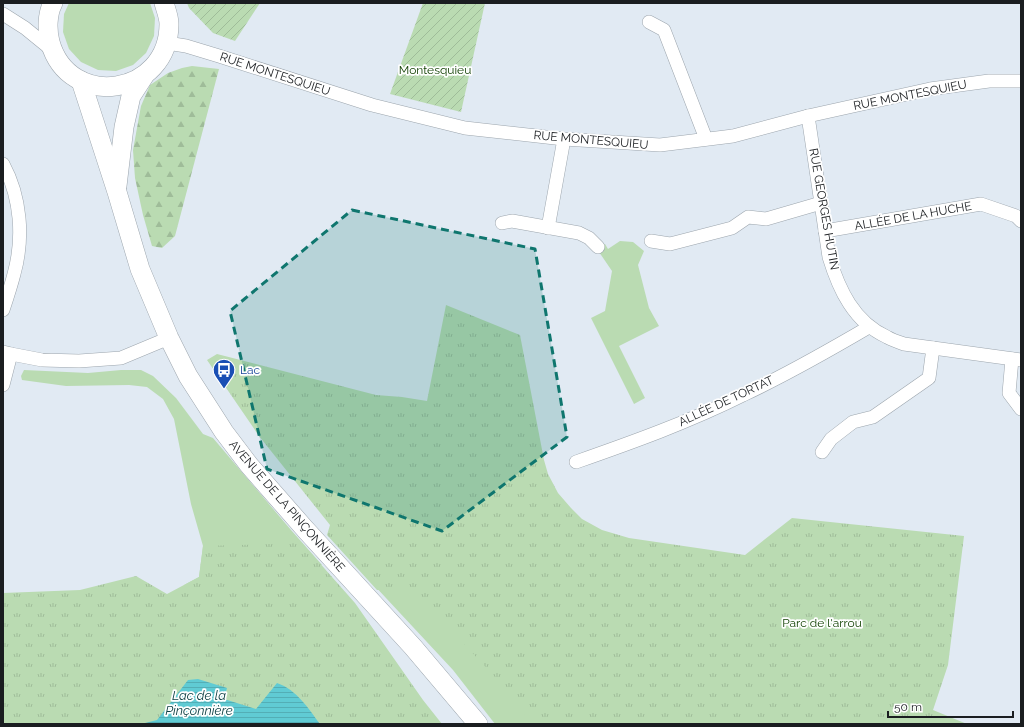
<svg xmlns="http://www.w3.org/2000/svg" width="1024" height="727" font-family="Raleway,sans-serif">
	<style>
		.grass { fill: #badbb2 }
		.forest { fill: url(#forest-firs) }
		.park { fill: url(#park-tufts) }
		.garden { fill: url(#garden-furrows) }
		.water { fill: url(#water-rules) }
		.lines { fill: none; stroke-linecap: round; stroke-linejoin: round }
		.street-casing { stroke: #9ca5ad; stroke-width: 14 }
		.secondary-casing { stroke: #9ca5ad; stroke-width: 20 }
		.street { stroke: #fff; stroke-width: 13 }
		.secondary { stroke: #fff; stroke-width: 19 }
		.marked { fill: #0f766e; fill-opacity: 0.2; stroke: #0f766e; stroke-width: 3; stroke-dasharray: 8 5; stroke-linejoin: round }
		.labels { text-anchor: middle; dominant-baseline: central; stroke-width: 3.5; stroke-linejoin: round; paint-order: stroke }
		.park-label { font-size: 12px; fill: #114102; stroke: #fff }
		.street-label { font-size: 12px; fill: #1a1d20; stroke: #fff }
		.transit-label { font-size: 12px; fill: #164399; stroke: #fff; text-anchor: start }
		.water-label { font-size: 13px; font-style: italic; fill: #0e4044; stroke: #fff }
	</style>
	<defs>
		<pattern id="forest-firs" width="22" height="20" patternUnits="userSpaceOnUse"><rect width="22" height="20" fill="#badbb2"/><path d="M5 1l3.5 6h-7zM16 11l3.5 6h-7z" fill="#9fbc99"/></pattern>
		<pattern id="park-tufts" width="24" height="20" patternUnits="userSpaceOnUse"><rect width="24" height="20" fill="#badbb2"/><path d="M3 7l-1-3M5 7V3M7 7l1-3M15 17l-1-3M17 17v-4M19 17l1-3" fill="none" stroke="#9fbc99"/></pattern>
		<pattern id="garden-furrows" width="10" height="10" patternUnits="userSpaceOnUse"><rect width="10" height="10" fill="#badbb2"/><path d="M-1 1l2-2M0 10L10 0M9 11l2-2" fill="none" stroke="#9fbc99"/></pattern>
		<pattern id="water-rules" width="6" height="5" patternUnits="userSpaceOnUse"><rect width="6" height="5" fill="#60cbd4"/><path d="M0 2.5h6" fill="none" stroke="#53aeb6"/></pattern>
	</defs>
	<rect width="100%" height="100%" fill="#e1eaf3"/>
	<g class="grass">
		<path d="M 69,3 L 150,3 L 155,18 L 154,36 L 146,53 L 133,65 L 116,71 L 98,70 L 81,62 L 69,49 L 63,32 L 64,14 Z"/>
		<path d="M 620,241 L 633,242 L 644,251 L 638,265 L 649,308 L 659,326 L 619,346 L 645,398 L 634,404 L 591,318 L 605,311 L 612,271 L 597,249 L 605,244 L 608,249 Z"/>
		<path d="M 24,370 L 88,373 L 121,370 L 141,370 L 153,376 L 176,398 L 203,434 L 213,438 L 291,530 L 322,565 L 184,585 L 199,577 L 203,546 L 191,504 L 174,419 L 163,399 L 147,387 L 129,385 L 66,386 L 22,380 L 21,376 Z"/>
		<path d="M 397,547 L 609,724 L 495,724 L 453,670 L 359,569 Z"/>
	</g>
	<path class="forest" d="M 192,66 L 219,69 L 175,236 L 162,248 L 152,246 L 143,215 L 135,178 L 133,150 L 141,106 L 150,85 L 168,73 L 182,68 Z"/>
	<g class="park">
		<path d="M 446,305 L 520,335 L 544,460 L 548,474 L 558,493 L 571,508 L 582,519 L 602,530 L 629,538 L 745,555 L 792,518 L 964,536 L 948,665 L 933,710 L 967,724 L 531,724 L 516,700 L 414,590 L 377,590 L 327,535 L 330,525 L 259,436 L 207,360 L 217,354 L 376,395 L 402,397 L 427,401 Z"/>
		<path d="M 302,543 L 355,603 L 423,700 L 442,724 L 3,724 L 3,593 L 80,590 L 136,576 L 167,594 L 199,577 L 203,546 Z"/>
	</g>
	<g class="garden">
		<path d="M 187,3 L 260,3 L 235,41 L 213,33 L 189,8 Z"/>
		<path d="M 423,3 L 485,3 L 461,112 L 390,94 Z"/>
	</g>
	<path class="water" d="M 198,679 L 227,688 L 224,699 L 256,709 L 277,683 C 297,690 308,708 320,724 L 141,724 L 157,720 L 188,680 Z"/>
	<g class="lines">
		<g class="street-casing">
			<g id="street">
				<path d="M 3,14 L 25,28 L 52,50"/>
				<path d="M 649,22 L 664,30 L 706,139"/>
				<path d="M 167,43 L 186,46 L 219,56 L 372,105 L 465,128 L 564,139 L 660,145 L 733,136 L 808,116 L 930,89 L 989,81 L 1021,81"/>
				<path d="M 808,116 L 829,257 C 839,290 854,322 887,337 C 892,340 898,342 904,344 L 1021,360"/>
				<path d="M 3,164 C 21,197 24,238 14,274 C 11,286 7,298 3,310"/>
				<path d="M 502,223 L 512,221 L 579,233 L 589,238 L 598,247"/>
				<path d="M 548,228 L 564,139"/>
				<path d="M 825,231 L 981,204 L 1016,216 L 1021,221"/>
				<path d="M 651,241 L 670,244 L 732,228 L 748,217 L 766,219 L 821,203"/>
				<path d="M 3,352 L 11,354 L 42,360 L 79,361 L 121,358 L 169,338"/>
				<path d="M 1012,359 L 1009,393 L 1021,409"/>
				<path d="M 3,385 L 11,354"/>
				<path d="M 822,452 L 831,439 L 853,422 L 873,417 L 929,378 L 933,348"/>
				<path d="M 576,462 C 633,442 689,422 743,395 C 786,375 828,351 869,327"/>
			</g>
		</g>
		<g class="secondary-casing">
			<g id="secondary">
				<path d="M 53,3 C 47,14 47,30 50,42 C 69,111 169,96 169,24 C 169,17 166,10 164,3"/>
				<path d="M 81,81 L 117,192 L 140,269 L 169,338 L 188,376 L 224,432 L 249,465 L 305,529 L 413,647 L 478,724"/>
				<path d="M 117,186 L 124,127 L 131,96 L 144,76"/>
			</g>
		</g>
		<use href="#street" class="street"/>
		<use href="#secondary" class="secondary"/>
	</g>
	<path class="marked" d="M 352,210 L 535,249 L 567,437 L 442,531 L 267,469 L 230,311 Z"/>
	<defs>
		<g id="bus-pin" transform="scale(1.15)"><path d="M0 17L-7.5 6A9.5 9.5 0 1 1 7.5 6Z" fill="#1a4fb4" stroke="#fff"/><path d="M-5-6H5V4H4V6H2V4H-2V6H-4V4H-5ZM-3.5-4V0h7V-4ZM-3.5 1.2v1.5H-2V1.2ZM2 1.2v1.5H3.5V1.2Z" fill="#fff"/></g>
	</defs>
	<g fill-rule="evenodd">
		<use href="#bus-pin" x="224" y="370"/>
	</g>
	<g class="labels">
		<g class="park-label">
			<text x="435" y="70">Montesquieu</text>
			<text x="822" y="623">Parc de l'arrou</text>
		</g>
		<g class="street-label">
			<text transform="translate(275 74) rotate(18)">RUE MONTESQUIEU</text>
			<text transform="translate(910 95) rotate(-11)">RUE MONTESQUIEU</text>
			<text transform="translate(591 140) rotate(5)">RUE MONTESQUIEU</text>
			<text transform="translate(824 209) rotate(80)">RUE GEORGES HUTIN</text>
			<text transform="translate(913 216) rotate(-10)">ALLÉE DE LA HUCHE</text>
			<text transform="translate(726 401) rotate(-25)">ALLÉE DE TORTAT</text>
			<text transform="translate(287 506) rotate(49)">AVENUE DE LA PINÇONNIÈRE</text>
		</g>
		<g class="transit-label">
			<text x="240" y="370">Lac</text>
		</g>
		<g class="water-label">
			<text x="199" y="695">Lac de la<tspan x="199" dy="15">Pinçonnière</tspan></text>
		</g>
	</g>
	<rect width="1024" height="727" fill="none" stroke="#1a1d20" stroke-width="8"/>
	<path d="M888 711v6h125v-6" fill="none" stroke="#1a1d20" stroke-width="2"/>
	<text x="894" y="711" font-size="12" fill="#1a1d20" stroke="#ffffff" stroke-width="3" paint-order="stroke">50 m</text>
</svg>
